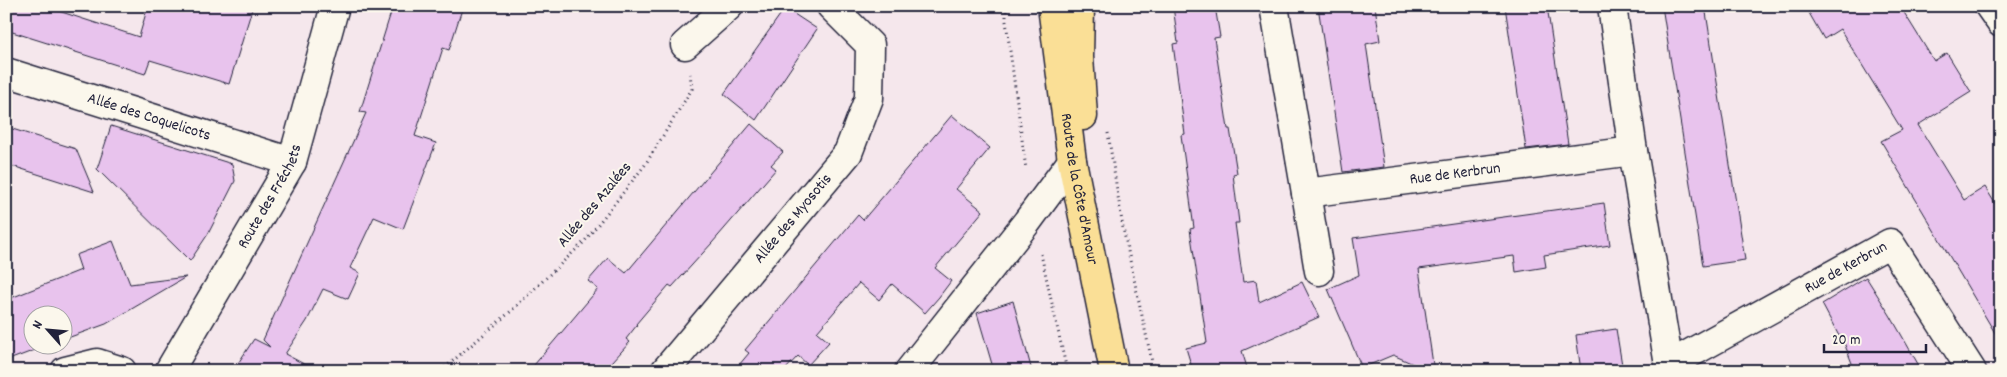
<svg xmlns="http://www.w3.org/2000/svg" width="2007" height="377" font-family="Dekko,sans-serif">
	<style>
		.building { fill: #e8c3ed; stroke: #22223b }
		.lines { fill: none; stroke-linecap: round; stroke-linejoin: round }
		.minor-casing { stroke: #22223b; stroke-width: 31 }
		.major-casing { stroke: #22223b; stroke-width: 31 }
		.path { stroke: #22223b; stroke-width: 3; stroke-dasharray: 1 4; stroke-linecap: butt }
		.minor { stroke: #fbf7ec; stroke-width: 28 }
		.major { stroke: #fadf96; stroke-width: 28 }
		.labels { text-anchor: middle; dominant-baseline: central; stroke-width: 4; stroke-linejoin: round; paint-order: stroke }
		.street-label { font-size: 16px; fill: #22223b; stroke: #fbf7ec }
	</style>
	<rect width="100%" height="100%" fill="#f5e7ec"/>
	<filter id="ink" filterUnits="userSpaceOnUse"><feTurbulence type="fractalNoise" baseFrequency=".02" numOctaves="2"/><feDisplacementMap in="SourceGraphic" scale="10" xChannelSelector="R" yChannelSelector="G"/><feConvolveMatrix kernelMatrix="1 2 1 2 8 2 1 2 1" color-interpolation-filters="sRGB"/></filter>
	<g filter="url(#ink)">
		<g class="building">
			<path d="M 6,6 L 43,6 L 139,37 L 148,6 L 253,6 L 229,84 L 150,60 L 145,74 L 6,30 Z"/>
			<path d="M 393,6 L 463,6 L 449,50 L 443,48 L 415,136 L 436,143 L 403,229 L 374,217 L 350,268 L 360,273 L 348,299 L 323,289 L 307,321 L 285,354 L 317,371 L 233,371 L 254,339 L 270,347 L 263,340 L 366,113 L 360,112 Z"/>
			<path d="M 1173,6 L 1215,6 L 1220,37 L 1214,38 L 1228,129 L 1230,129 L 1237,173 L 1233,174 L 1239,223 L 1235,223 L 1243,282 L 1256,280 L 1259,302 L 1302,282 L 1319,317 L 1242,351 L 1248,371 L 1193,371 L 1186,348 L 1207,343 L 1190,229 L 1194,228 L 1181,135 L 1185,134 L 1173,44 L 1178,43 Z"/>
			<path d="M 1318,6 L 1375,6 L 1380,41 L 1366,44 L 1384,167 L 1343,172 Z"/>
			<path d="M 1505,6 L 1547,6 L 1568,144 L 1526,149 Z"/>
			<path d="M 1662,6 L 1705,6 L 1745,260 L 1703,266 Z"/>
			<path d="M 1805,6 L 1900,6 L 1934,61 L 1947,53 L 1971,92 L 1918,125 L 1964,200 L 1985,187 L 2001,213 L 2001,343 L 1881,141 L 1902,130 L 1840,29 L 1824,39 Z"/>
			<path d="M 785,8 L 817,29 L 756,120 L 724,94 Z"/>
			<path d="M 952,115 L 990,148 L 956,189 L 983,211 L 935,268 L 951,281 L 939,297 L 925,313 L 892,284 L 879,300 L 859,283 L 817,332 L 829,342 L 808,365 L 798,356 L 784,371 L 734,371 L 749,353 L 745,350 L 858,215 L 863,220 Z"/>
			<path d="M 751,124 L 783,152 L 771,165 L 776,169 L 712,243 L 672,287 L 669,285 L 636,324 L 637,325 L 626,339 L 630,342 L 604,371 L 529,371 L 598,289 L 588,281 L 608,258 L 626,273 Z"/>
			<path d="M 111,126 L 232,164 L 235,181 L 208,234 L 190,261 L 97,169 Z"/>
			<path d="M 6,127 L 76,149 L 94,192 L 6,164 Z"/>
			<path d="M 1604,203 L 1610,245 L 1544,255 L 1546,267 L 1516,272 L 1514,256 L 1419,269 L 1434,371 L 1429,371 L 1393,355 L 1362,368 L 1328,289 L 1359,275 L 1353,238 Z"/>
			<path d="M 113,241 L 130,284 L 186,277 L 106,324 L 62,340 L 62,314 L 32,314 L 32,344 L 51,344 L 6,361 L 6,300 L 81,270 L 76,255 Z"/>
			<path d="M 1866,277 L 1890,315 L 1922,371 L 1855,371 L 1841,335 L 1839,336 L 1822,304 Z"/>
			<path d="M 1013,301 L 1032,371 L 994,371 L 977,313 Z"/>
			<path d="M 1616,329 L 1623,371 L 1581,371 L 1576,335 Z"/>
		</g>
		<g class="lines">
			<g class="minor-casing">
				<g id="minor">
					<path id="s1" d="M 1274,6 L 1306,193 L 1633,151"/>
					<path d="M 1612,6 L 1633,151 L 1670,371"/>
					<path d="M 1989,6 L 2001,23"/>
					<path d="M 685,45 L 729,6"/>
					<path id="s2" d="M 6,72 L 292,162"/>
					<path d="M 1306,193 L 1319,271"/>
					<path id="s3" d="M 1669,365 L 1890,243 L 1972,371"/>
					<path d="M 65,371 L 97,363 L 122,371"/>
					<path id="s4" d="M 169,371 L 292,162 L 335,6"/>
					<path id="s5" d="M 665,371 L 848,153 L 869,98 L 870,45 L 831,6"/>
					<path d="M 909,371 L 1027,222 L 1072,161"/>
				</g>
			</g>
			<g class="major-casing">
				<g id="major">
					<path id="s6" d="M 1052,6 L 1072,161 L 1114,371"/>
					<path d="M 1080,6 L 1079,57 L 1083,116"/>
				</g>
			</g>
			<g class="path">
				<path d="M 1006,6 L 1006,21 L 1026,169"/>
				<path d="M 1108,133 L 1123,228 L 1154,371"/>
				<path d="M 1041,254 L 1067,371"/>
				<path d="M 441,371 L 510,312 L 584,242 L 645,165 L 692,89 L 690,74"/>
			</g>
			<use href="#minor" class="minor"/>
			<use href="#major" class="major"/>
		</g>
	</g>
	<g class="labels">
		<g class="street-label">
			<text stroke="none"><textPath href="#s2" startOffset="150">Allée des Coquelicots</textPath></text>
			<text stroke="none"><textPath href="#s1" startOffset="340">Rue de Kerbrun</textPath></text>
			<text stroke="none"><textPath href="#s6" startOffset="185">Route de la Côte d'Amour</textPath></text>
			<text stroke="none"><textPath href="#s4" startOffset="202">Route des Fréchets</textPath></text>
			<text transform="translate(595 205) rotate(-50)">Allée des Azalées</text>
			<text stroke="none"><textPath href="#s5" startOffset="199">Allée des Myosotis</textPath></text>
			<text stroke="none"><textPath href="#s3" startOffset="202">Rue de Kerbrun</textPath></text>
		</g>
	</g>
	<rect width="2007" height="377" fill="none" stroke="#fbf7ec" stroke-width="25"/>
	<rect x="12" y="12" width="1982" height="352" fill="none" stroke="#22223b" stroke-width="2" filter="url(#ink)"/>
	<g transform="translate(48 330) rotate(297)"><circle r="24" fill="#fbf7ec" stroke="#a4a2a5"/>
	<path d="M0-4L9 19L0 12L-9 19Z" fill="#22223b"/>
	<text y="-8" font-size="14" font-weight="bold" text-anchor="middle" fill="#22223b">N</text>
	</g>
	<path d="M1824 344v8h102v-8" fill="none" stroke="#22223b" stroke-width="2.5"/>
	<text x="1832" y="344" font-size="15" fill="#22223b" stroke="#fbf7ec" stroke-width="4" paint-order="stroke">20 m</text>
</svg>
